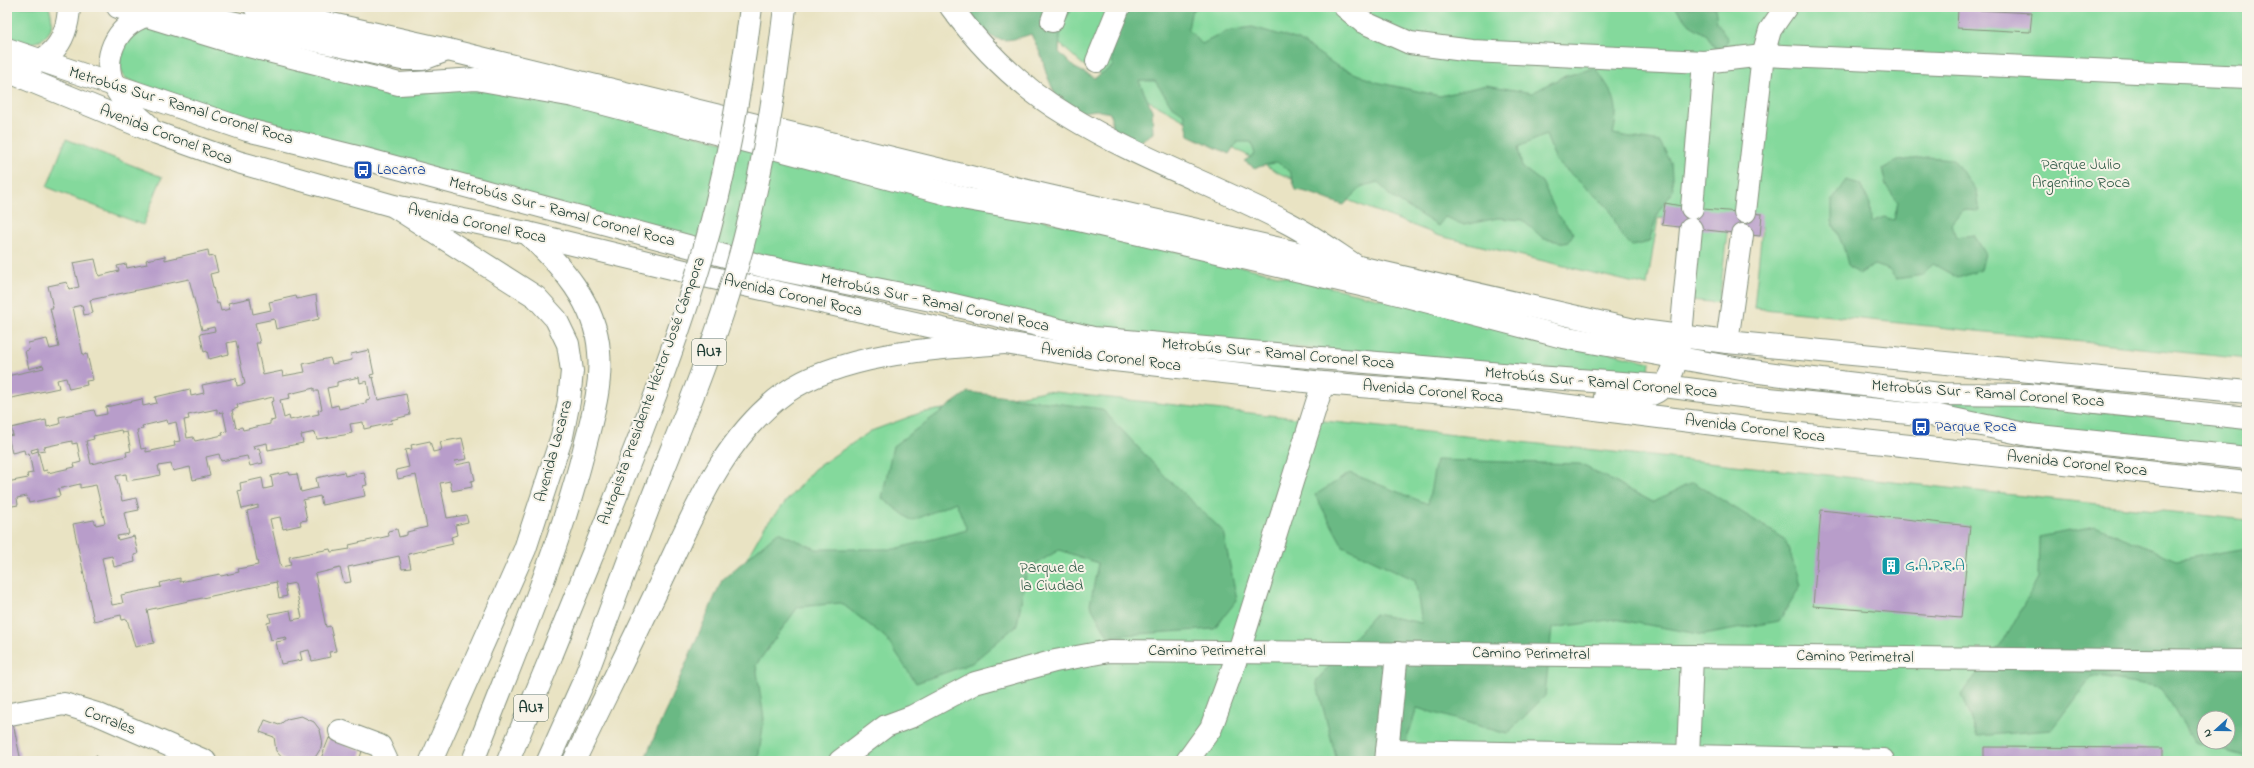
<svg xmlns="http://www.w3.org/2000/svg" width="2254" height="768" font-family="'Indie Flower',sans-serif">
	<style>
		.green { fill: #84d99c; stroke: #528b68; fill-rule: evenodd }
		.forest { fill: #6bb984; stroke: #457b5c; fill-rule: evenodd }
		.building { fill: #b89dca; fill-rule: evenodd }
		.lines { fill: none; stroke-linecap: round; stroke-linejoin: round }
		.minor-casing { stroke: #84907c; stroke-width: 24 }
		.major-casing { stroke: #84907c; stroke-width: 24 }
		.highway-casing { stroke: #84907c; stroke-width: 24 }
		.minor { stroke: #fff; stroke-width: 22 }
		.major { stroke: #fff; stroke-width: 22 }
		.highway { stroke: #fff; stroke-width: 22 }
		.highway-bridge-casing { stroke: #84907c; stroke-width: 24; stroke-linecap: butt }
		.highway-bridge { stroke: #fff; stroke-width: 22 }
		.labels { text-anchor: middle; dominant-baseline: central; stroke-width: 4; stroke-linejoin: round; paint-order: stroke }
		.shield { fill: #f7f3e8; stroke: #60746a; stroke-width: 1 }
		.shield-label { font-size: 15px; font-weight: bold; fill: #1f3d34 }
		.street-label { font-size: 16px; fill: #1f3d34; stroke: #f7f3e8 }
		.park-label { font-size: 16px; fill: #335c49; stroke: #f7f3e8 }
		.transit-label { font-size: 16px; fill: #164399; stroke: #f7f3e8; text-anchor: start }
		.culture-label { font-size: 16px; fill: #0d838f; stroke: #f7f3e8; text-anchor: start }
	</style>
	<rect width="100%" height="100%" fill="#f7f3e8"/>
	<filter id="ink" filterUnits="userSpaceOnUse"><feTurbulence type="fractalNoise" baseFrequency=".025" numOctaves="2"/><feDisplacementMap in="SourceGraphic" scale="8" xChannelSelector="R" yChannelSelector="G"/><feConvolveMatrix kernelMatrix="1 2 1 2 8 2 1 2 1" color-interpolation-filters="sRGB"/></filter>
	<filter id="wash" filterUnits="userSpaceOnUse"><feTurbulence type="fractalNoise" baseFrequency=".012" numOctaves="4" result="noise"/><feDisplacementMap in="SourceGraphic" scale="16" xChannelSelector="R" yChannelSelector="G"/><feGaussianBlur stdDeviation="0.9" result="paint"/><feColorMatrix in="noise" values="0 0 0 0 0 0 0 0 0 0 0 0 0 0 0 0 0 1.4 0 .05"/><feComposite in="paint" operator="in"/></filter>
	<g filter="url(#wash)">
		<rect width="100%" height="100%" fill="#e9e3c3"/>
		<g class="green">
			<path d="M 7,7 L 49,7 C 61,39 33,50 7,39 Z"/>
			<path d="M 1019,7 L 2247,7 L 2247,359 L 1754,308 L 1762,228 L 1728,225 L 1719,303 L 1691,300 L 1699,222 L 1658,218 L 1647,286 L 1440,236 L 1281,174 L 1082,64 Z"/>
			<path d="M 140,19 L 418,83 L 493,86 L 1056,223 L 1650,362 L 1649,373 L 1643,377 L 1089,330 L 773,261 L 174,100 L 125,78 L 117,62 L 118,44 Z"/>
			<path d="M 66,139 L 162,177 L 143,225 L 47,187 Z"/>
			<path d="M 1045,391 L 2247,520 L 2247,761 L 655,761 L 729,590 L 765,526 L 814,469 L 871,431 L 920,413 ZM 2204,718 L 2228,718 L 2228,742 L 2204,742 Z"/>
			<path d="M 1944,400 L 1970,401 L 2247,425 L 2247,452 L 2027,429 L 1942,412 Z"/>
		</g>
		<g class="forest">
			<path d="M 964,7 L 1074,7 L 1061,24 L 1059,52 L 1075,68 L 1095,78 L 1113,66 L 1111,48 L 1128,7 L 1197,7 L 1191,13 L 1188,29 L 1202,44 L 1227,31 L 1252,27 L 1299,40 L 1337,66 L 1376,82 L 1440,96 L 1486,85 L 1532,93 L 1562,77 L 1595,68 C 1613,93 1621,102 1613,134 L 1660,142 L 1671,162 L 1673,191 L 1658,212 L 1649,242 L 1632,246 L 1621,235 L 1609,208 L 1556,161 L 1546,135 L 1518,147 L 1522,167 L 1542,182 L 1557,214 L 1574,233 L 1567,243 L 1544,239 L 1522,220 L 1498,218 L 1464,225 L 1445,217 L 1438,226 L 1390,196 L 1378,182 L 1363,186 L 1344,205 C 1328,201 1313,192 1296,190 L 1290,172 L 1277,162 L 1255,168 L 1244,161 L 1255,154 L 1251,142 L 1237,142 L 1229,154 L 1189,135 L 1184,114 L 1171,105 L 1155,81 L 1139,81 L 1152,110 L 1153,133 L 1138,143 L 1114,133 L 1110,113 L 1096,110 L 1076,113 L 1057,99 L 1046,73 L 1042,57 L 1031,34 C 992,48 988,36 964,7 Z"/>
			<path d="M 1675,7 L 1715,7 L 1717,22 L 1728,39 L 1725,49 L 1715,48 L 1707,35 L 1690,25 Z"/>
			<path d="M 1928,157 L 1953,159 L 1977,192 L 1980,211 L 1962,210 L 1951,224 L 1956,237 L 1974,235 L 1985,253 L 1981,270 L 1958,278 L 1933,264 L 1923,275 L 1896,279 L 1889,270 L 1874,265 L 1859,274 L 1848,265 L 1843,246 L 1832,221 L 1832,200 L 1846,180 L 1860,184 L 1870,204 L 1871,222 L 1884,217 L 1894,220 L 1898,202 L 1886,186 L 1882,169 L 1897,161 Z"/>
			<path d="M 968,392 L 1102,409 L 1166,477 L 1223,531 L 1237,600 L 1214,629 L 1108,636 L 1090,605 L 1098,563 L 1059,550 L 1027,569 L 1017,625 L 972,663 L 916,683 L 885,637 L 841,603 L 798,607 L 756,665 L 764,719 L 758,761 L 644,761 L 722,580 L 778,532 L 816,549 L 895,549 L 967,530 L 956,502 L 912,521 L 882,498 L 893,446 Z"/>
			<path d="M 1436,460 L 1580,464 L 1653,502 L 1693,482 L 1785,539 L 1801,585 L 1779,621 L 1704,635 L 1615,619 L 1552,628 L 1545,696 L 1507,734 L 1417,708 L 1400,761 L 1337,761 L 1316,681 L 1375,614 L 1422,623 L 1415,580 L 1343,546 L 1315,495 L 1350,473 L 1428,504 Z"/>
			<path d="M 2095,526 L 2177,560 L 2247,548 L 2247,757 L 2194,742 L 2161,687 L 2092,676 L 2051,730 L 1977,736 L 1961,694 L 2004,640 L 2038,579 L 2039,537 ZM 2204,718 L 2228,718 L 2228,742 L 2204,742 Z"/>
		</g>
		<g id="blocks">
			<g class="building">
				<path d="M 1958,9 L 2032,13 L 2030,32 L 1957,28 Z"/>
				<path d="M 1665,203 L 1692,208 L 1762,214 L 1760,236 L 1662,225 Z"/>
				<path d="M 208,250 L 209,257 L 214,256 L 218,272 L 210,274 L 217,304 L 219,303 L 221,311 L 230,309 L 228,303 L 250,298 L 253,314 L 271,310 L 269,302 L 296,296 L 297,299 L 316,295 L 319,319 L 276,329 L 274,319 L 255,323 L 260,343 L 256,343 L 263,375 L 282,371 L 283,376 L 305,372 L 303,364 L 330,358 L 332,364 L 352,360 L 351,354 L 369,350 L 374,374 L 370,375 L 371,378 L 373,377 L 378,400 L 406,394 L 410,415 L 391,420 L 392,423 L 364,429 L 363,422 L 350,424 L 352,433 L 344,435 L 317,439 L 315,432 L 301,435 L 303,443 L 268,450 L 267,443 L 253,446 L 254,449 L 259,448 L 263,463 L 250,466 L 247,456 L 221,461 L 219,454 L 206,457 L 210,476 L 193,480 L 190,467 L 173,471 L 171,464 L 158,466 L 160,475 L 152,477 L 127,481 L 126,474 L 116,476 L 122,501 L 136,498 L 139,510 L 124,513 L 129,534 L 117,536 L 118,540 L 134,536 L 138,554 L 134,555 L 135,562 L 114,567 L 112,556 L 102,558 L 112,605 L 123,603 L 121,595 L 161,587 L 160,583 L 180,578 L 180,582 L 220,574 L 221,576 L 239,572 L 238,569 L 258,565 L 247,511 L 258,508 L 258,505 L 242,509 L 238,491 L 241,490 L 240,483 L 262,478 L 264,489 L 273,487 L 271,476 L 289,472 L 290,475 L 297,474 L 301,492 L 318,488 L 316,478 L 344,472 L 345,476 L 364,472 L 367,485 L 363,486 L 365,496 L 322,505 L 320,496 L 303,500 L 307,520 L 300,521 L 301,525 L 283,529 L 280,517 L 270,519 L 281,567 L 291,565 L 289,557 L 330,549 L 331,552 L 350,549 L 349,545 L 389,536 L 388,531 L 397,529 L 399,537 L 407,535 L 407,532 L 427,527 L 416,475 L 398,479 L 396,470 L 409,467 L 405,450 L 412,449 L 411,445 L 430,441 L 433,452 L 442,450 L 440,442 L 462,438 L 467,459 L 455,461 L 456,465 L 471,462 L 475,480 L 471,481 L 472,487 L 452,491 L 450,481 L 440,483 L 447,518 L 466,515 L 468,522 L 455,525 L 457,535 L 451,537 L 453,544 L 408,554 L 411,568 L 402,569 L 399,556 L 348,567 L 351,582 L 344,583 L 340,568 L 315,574 L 326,627 L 330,626 L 336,651 L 329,652 L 330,657 L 312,661 L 309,650 L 300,652 L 302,660 L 281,664 L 276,642 L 287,640 L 286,637 L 271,640 L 267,623 L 271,622 L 269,614 L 290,610 L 292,620 L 302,618 L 295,583 L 285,585 L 287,596 L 279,598 L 276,582 L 147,610 L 154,643 L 135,647 L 127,619 L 122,620 L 121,615 L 94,621 L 73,524 L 94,520 L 96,525 L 105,523 L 96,485 L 80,488 L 80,484 L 58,489 L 60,496 L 29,503 L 27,496 L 17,498 L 18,505 L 7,507 L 7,482 L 28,478 L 27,474 L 33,473 L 29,453 L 25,454 L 24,450 L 12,453 L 8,436 L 13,435 L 11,428 L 46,420 L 47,427 L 60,424 L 59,417 L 94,410 L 96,416 L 107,414 L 106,407 L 142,399 L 143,406 L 157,403 L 155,397 L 190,389 L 191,396 L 204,393 L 202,385 L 236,378 L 237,386 L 245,384 L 236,341 L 227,343 L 229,354 L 209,359 L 207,351 L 204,352 L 200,334 L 215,331 L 214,327 L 202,330 L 189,279 L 90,300 L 93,313 L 84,315 L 82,305 L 73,307 L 83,355 L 87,354 L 93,380 L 86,381 L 87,385 L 69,389 L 66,378 L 57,380 L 59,388 L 7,399 L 7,376 L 44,368 L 43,365 L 29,369 L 25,351 L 29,350 L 28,343 L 47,339 L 50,349 L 59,347 L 50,308 L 53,308 L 48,286 L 67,282 L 69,289 L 79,287 L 73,263 L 95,259 L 99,276 L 119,271 L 117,266 L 126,264 L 127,268 L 147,264 L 146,260 L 165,256 L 165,260 ZM 359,377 L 360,383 L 367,381 L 370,399 L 366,400 L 366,403 L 339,409 L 338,405 L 331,407 L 327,388 L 337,386 L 337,382 ZM 314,388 L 314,391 L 318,391 L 322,409 L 318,410 L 319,414 L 290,420 L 289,416 L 284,418 L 280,400 L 290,398 L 289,394 ZM 273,397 L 274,401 L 271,402 L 275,420 L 270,421 L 270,424 L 243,430 L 242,427 L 236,428 L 232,410 L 238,408 L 237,405 ZM 217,409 L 217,413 L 223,412 L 227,431 L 222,432 L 223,435 L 195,441 L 193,437 L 187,438 L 184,420 L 189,419 L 188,415 ZM 167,420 L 168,424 L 176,422 L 180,441 L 174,442 L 175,446 L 146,452 L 146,448 L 141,449 L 137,430 L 143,429 L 142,426 ZM 121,430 L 122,433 L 127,432 L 131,451 L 126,452 L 127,456 L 91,464 L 86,441 L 94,439 L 93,436 ZM 72,441 L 72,444 L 77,443 L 81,462 L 74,464 L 75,467 L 48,473 L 47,470 L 43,471 L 38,451 L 32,453 L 31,450 L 38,448 L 38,451 L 45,450 L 44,447 Z"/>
				<path d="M 1821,510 L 1970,526 L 1961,618 L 1813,606 Z"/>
				<path d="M 7,700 L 8,700 L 21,761 L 7,761 Z"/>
				<path d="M 301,716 L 314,722 L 320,730 L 322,739 L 321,748 L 316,756 L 310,761 L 285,761 L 276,751 L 274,737 L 260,732 L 265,720 L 279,725 L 287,719 Z"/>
				<path d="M 329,738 L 362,751 L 359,761 L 320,761 Z"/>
				<path d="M 1984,747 L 2163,748 L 2163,761 L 1984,761 Z"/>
				<path d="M 97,756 L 98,761 L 76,761 L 76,760 Z"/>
			</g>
		</g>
	</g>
	<g filter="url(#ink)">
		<use href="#blocks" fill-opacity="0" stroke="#84907c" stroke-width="1"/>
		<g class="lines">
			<g class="minor-casing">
				<g id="minor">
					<path d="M 118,7 L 225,40 L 399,84 L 476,79 L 574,96 L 967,199 L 1048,213 L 1387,291 L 1563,337 L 1752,371 L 1805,378 L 1940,394 L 2030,395 L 2247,418"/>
					<path d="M 1345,7 L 1363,22 L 1410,43 L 1472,51 L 1704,62 L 1763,55 L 2247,77"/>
					<path d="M 1052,21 L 1057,7"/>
					<path d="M 7,49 L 247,130 L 365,159 L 766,267 L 941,302 L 1093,338 L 1536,377 L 1664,386 L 1749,397 L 1939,416 L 2029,435 L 2247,458"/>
					<path d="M 1097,61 L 1119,7"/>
					<path d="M 395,207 L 536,297 L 556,319 L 568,344 L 572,371 L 569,401 L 562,436 L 525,549 L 431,761"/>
					<path d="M 1692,208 L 1704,62"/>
					<path d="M 1745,212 L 1763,55 L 1770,30 L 1786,7"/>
					<path d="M 1681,335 L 1691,229"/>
					<path d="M 1727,342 L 1742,235"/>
					<path d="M 1692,656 L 1688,756 L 1883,760"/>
					<path d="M 10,714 L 64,704 L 97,714 L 205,761"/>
					<path d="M 340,731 L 380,746 L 387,761"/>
					<path d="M 1387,751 L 1688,756"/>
					<path d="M 840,761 L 886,726 L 913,716 L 975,683 L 1055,661 L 1109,651 L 2247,661"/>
					<path d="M 1187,761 L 1211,728 L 1239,651 L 1323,383"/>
					<path d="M 1386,761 L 1397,653"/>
				</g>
			</g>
			<g class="major-casing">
				<g id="major">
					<path d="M 255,7 L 448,50 L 1044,195 L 1634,330 L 1727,342 L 2247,392"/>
					<path d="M 7,71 L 157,133 L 238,162 L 394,206 L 527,233 L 709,277 L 1005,343 L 1096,358 L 1323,383 L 1507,398 L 1746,428 L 2247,483"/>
					<path d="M 10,73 C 47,62 67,48 69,7"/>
					<path d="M 147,124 C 134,113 122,101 115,87 C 100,60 116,25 146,16 C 162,11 178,12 194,14 L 402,59 L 423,59 L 447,50"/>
					<path d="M 1605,397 C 1661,402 1672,391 1681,335"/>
				</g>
			</g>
			<g class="highway-casing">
				<g id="highway">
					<path d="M 951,7 C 982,49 1022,88 1067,115 C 1137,158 1215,185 1288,223 C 1313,236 1336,253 1359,268"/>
					<path d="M 473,761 C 512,659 557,557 584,450 C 592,418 602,386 599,352 C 596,303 561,265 527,233"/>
					<path d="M 508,761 L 552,654"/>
					<path d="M 548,761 L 583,683"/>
					<path d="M 574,761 C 602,703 631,645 659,586 C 692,518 721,439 785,393 C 842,353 937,348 1005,343"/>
				</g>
			</g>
			<use href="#minor" class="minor"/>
			<use href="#major" class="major"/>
			<use href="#highway" class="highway"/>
			<g class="highway-bridge-casing">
				<g id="highway-bridge">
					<path d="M 552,654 C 602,530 656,405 696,277 C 723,190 740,98 751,7"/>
					<path d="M 583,683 C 607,620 629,558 653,496 C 679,430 707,364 728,296 C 758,203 774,104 785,7"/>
				</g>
			</g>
			<use href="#highway-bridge" class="highway-bridge"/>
		</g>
	</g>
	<defs>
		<g id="bus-square" transform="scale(1)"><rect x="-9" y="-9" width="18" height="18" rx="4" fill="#1a4fb4" stroke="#f7f3e8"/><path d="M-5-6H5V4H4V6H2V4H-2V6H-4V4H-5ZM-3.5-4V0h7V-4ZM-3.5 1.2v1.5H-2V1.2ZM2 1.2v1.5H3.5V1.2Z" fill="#fff"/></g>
		<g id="building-square" transform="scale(1)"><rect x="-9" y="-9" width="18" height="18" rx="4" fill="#0f9aa8" stroke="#f7f3e8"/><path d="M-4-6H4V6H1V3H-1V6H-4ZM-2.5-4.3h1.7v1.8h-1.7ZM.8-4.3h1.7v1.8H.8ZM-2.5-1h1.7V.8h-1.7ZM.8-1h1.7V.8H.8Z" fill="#fff"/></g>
	</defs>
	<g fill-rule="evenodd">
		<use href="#bus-square" x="363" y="170"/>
		<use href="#bus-square" x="1921" y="427"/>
		<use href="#building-square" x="1891" y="566"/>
	</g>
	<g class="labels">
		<g class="shield">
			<rect x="692" y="339" width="34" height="26" rx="3"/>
			<rect x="514" y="695" width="34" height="26" rx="3"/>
		</g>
		<g class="shield-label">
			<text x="709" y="352">AU7</text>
			<text x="531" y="708">AU7</text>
		</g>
		<g class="street-label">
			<text transform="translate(181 106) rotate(17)">Metrobús Sur - Ramal Coronel Roca</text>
			<text transform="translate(166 135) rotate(21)">Avenida Coronel Roca</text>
			<text transform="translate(562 212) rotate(15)">Metrobús Sur - Ramal Coronel Roca</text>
			<text transform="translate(477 224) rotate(12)">Avenida Coronel Roca</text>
			<text transform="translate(793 296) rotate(13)">Avenida Coronel Roca</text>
			<text transform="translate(935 303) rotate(12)">Metrobús Sur - Ramal Coronel Roca</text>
			<text transform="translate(1278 354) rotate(5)">Metrobús Sur - Ramal Coronel Roca</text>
			<text transform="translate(1111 358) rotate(7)">Avenida Coronel Roca</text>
			<text transform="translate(1601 383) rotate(5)">Metrobús Sur - Ramal Coronel Roca</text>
			<text transform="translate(652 391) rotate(-70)">Autopista Presidente Héctor José Cámpora</text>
			<text transform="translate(1433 392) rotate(5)">Avenida Coronel Roca</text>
			<text transform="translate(1988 394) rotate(4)">Metrobús Sur - Ramal Coronel Roca</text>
			<text transform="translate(1755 429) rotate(7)">Avenida Coronel Roca</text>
			<text transform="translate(554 451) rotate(-75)">Avenida Lacarra</text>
			<text transform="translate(2077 464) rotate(6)">Avenida Coronel Roca</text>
			<text x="1207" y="651">Camino Perimetral</text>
			<text transform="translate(1531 654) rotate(1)">Camino Perimetral</text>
			<text transform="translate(1855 657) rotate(1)">Camino Perimetral</text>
			<text transform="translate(110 721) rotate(21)">Corrales</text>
		</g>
		<g class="park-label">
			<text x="2081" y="165">Parque Julio<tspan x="2081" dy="18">Argentino Roca</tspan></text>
			<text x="1052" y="568">Parque de<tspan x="1052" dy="18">la Ciudad</tspan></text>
		</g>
		<g class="transit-label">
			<text x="377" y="170">Lacarra</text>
			<text x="1935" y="427">Parque Roca</text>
		</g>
		<g class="culture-label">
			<text x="1905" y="566">G.A.P.R.A</text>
		</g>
	</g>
	<rect width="2254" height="768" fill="none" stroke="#f7f3e8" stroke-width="24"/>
	<g transform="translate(2216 730) rotate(249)"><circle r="19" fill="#f7f3e8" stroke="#a1aaa0"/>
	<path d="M0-3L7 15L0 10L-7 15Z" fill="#1f6fb2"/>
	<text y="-6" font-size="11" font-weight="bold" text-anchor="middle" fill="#1f3d34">N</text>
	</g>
</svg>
